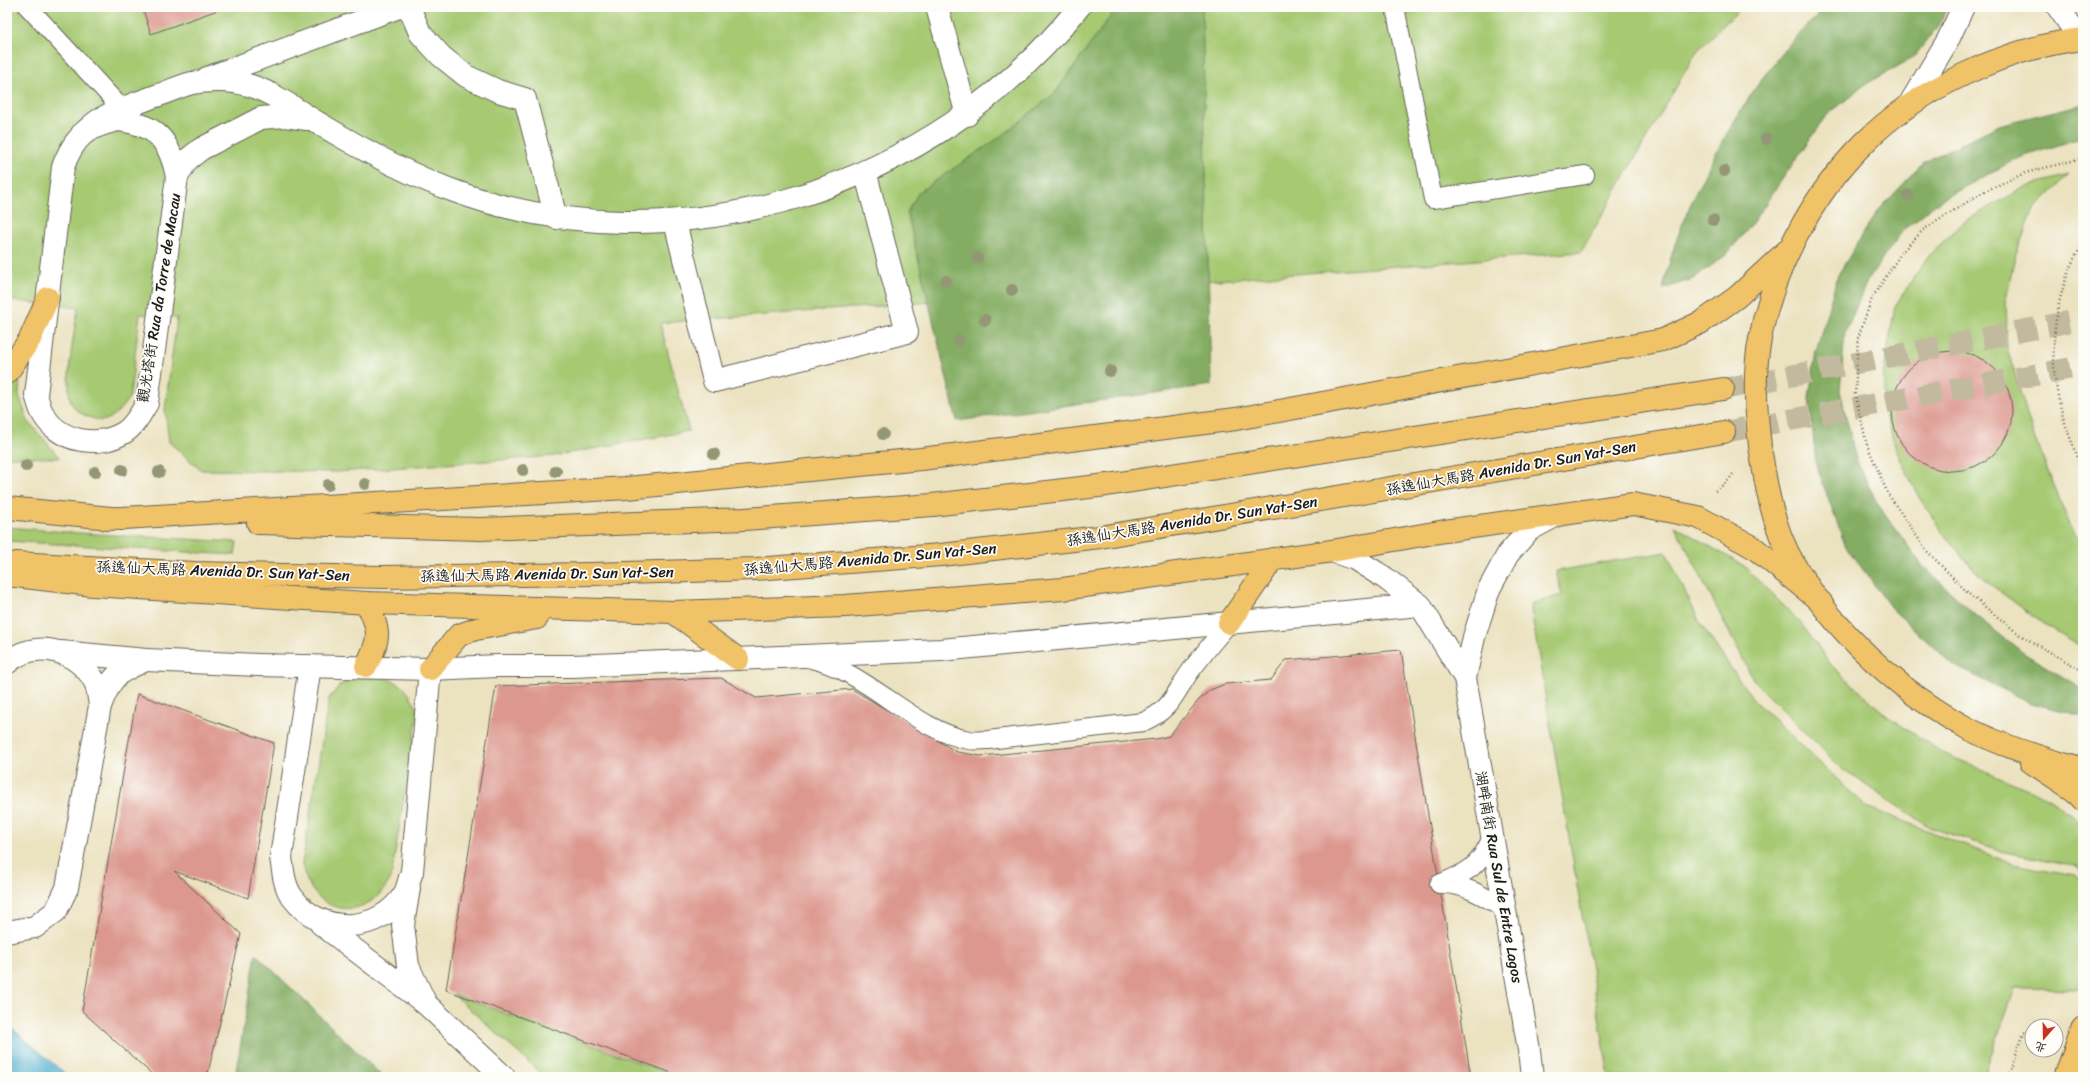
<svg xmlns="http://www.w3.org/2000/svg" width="2090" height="1084" font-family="Sriracha,'LXGW WenKai TC',sans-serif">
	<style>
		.green { fill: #a6c972; stroke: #617247 }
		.forest { fill: #84ad64; stroke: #506440 }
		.water { fill: #4fafce; stroke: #366675 }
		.building { fill: #dc988f }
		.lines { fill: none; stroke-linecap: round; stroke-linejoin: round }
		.primary-tunnel { stroke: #c2ba9f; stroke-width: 22; stroke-dasharray: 22 11; stroke-linecap: butt }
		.lane-casing { stroke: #646155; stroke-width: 20 }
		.street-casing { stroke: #646155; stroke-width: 24 }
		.primary-casing { stroke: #646155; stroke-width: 24 }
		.path { stroke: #646155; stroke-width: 2.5; stroke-dasharray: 1 3; stroke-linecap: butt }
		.lane { stroke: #fff; stroke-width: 18 }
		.street { stroke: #fff; stroke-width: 22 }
		.primary { stroke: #f1c369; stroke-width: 22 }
		.tree { fill: #949776 }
		.labels { text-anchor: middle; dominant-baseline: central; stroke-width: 3.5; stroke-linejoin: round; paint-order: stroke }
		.street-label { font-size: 15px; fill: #1c1c1c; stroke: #fdfcf7 }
	</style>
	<rect width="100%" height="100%" fill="#fdfcf7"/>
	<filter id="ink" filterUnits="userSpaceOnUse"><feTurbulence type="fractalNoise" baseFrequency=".025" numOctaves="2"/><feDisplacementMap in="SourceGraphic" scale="8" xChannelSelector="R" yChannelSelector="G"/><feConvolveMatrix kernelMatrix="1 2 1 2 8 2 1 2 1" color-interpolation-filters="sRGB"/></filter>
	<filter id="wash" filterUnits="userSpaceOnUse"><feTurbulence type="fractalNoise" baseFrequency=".012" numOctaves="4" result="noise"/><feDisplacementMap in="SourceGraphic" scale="16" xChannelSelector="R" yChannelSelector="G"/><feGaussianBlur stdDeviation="0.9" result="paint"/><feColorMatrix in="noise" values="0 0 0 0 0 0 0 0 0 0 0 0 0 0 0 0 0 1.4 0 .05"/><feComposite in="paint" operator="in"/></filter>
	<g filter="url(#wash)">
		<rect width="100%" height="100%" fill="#ebe2c0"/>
		<g class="green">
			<path d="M 7,7 L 1742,7 L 1697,51 L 1581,252 L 660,323 L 689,431 L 554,456 L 337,472 L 201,470 L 169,442 L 165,409 L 177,318 L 140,314 L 130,396 C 124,405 111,424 98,420 C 88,417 78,414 72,404 C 63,389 75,328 78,308 L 7,300 Z"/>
			<path d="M 2069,175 L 2034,209 L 2015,256 L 2005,304 L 2007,348 L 2034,437 L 2072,530 L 2083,550 L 2083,647 L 2042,623 L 1982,578 L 1946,537 L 1918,496 L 1898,454 L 1886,418 L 1883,375 L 1895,306 L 1928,256 L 1965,221 L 2027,186 Z"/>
			<path d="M 20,375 L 19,395 L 28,421 L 60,458 L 7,457 L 7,388 Z"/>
			<path d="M 1675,526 L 1744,566 L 1800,622 L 1832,666 L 1887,716 L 1943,753 L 2049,798 L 2076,819 L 2083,829 L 2083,872 L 2078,866 L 2005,852 L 1929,827 L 1843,770 L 1754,681 Z"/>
			<path d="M 7,527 L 78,533 L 237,542 L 235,555 L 7,541 Z"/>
			<path d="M 1666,552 L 1701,625 L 1754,701 L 1867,807 L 2013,864 L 2076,875 L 2083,885 L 2083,989 L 2015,988 L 1983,1077 L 1609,1077 L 1530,604 L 1562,595 L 1556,571 Z"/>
			<path d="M 354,677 C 389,677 404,676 418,712 L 391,878 C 367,925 311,916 302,864 L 329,698 L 340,685 Z"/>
			<path d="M 453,994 L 679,1077 L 545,1077 Z"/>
		</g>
		<g class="forest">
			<path d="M 1117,7 L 1202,7 L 1211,385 L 957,421 L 907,212 L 919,192 L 1003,135 L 1055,93 Z"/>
			<path d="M 1828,7 L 1947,7 L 1940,23 L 1914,57 L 1863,86 L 1825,117 L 1748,229 L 1726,255 L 1693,279 L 1663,289 C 1675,231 1700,180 1729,130 C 1757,83 1786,41 1828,7 Z"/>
			<path d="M 2083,104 L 2083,137 L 2016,159 L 1941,200 L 1904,229 L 1868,279 L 1845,333 L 1840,391 L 1856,459 L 1877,503 L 1922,565 L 1976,616 L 2025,654 L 2083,689 L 2083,716 L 2031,703 L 1953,665 L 1891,608 L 1845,545 L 1816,464 L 1809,397 L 1816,351 L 1838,275 L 1876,213 L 1924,162 L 1999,125 Z"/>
			<path d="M 256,954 L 383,1077 L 235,1077 Z"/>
		</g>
		<path class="water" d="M 7,1024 L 69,1077 L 7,1077 Z"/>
		<g id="blocks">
			<g class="building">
				<path d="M 142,7 L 226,7 L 151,34 Z"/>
				<circle cx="1952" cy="411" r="60"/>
				<path d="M 1401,650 L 1471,1077 L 683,1077 L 446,990 L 496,686 L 721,678 L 756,698 L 852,689 L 957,752 L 981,756 L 1156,739 L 1169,736 L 1198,701 L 1210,690 L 1225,684 L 1271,680 L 1286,660 Z"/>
				<path d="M 137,694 L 274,743 L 248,898 L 174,871 L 241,934 L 207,1077 L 155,1077 L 82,1011 Z"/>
			</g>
		</g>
	</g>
	<g filter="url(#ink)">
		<use href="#blocks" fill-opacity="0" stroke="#646155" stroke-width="1"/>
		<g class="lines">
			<g class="primary-tunnel">
				<path d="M 1723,389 L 2083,319"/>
				<path d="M 1724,432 L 2083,366"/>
			</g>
			<g class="lane-casing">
				<g id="lane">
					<path d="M 28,7 L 122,109"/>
					<path d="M 1395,7 L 1433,199 L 1585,175"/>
					<path d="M 811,659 C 867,671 914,731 969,740 C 975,741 982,740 988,740 L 1143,722 C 1173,709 1174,693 1192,669 C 1204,653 1216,638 1229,623"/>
					<path d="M 1439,884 C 1469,872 1479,867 1492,837"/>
					<path d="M 1442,884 C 1466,884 1485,897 1505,909"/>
				</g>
			</g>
			<g class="street-casing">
				<g id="street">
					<path d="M 409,7 L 420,33 L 441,56 L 466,76 L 498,91 L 525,99 L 556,218"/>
					<path d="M 937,7 L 967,115"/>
					<path d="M 2058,7 L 2080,39"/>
					<path d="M 207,78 L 399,7"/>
					<path d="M 1909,105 L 1948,40 L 1963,7"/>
					<path d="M 118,120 C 155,124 170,140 177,177 L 147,403 C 141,413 135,425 125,432 C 98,449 57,442 42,412 C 39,407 38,400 36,395 L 63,167 C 74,137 86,127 118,120 Z"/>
					<path d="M 82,134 C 88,129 93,124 99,120 C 116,109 137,103 156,96 C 168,92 180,86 192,83 C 209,80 231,80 248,85 C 274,92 297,111 320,124 C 363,150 407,174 454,191 C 675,272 934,189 1079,7"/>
					<path d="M 177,177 L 187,160 L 201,149 L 261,118 L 285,116 L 307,119"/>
					<path d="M 675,222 L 714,381 L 907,332 L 865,171"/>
					<path d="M 1332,551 L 1355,559 L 1385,578 L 1420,605 L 1465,678 L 1529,1050 L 1532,1077"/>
					<path d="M 61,652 L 146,660 L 258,665 L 430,669 L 498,666 L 573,666 L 941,650 L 1420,605"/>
					<path d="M 7,663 C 35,638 78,650 95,682 C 98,689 99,699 100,706 L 67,888 L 56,911 L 35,927 L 7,932"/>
					<path d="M 310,666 L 281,857 C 283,871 284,887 293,898 C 321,936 380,934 405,893 C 408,887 409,879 412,872 L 430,669"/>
					<path d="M 1465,678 L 1474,637 L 1489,589 L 1508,554 L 1529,530 L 1555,516"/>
					<path d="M 100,706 C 112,675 116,673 146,660"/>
					<path d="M 409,888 L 403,925 L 408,966 L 425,1002"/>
					<path d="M 321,924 L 426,1004 L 504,1077"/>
				</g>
			</g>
			<g class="primary-casing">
				<g id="primary">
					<path d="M 2083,39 C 2008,47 1917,89 1864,143 C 1812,195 1773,268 1760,339 C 1753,374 1756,411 1760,446 C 1766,487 1773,528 1794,564 C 1834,631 1898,691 1967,728 C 2003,747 2044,758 2083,770"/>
					<path d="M 7,373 L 30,339 L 48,298"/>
					<path d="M 7,508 L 121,519"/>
					<path d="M 106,519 L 627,488 L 921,459 L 1236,419 L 1663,340 L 1702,322 L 1737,297 L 1791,247"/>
					<path d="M 258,523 L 480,529 L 745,519 L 932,505 L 1107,485 L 1723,389"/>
					<path d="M 16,563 L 195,573 L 383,577 L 593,574 L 755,569 L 941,555 L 1100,537 L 1724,432"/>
					<path d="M 7,575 L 93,585 L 367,603 L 673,612 L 845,606 L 1063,589 L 1332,551 L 1445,531 L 1633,504 L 1698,517 L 1753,547 L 1821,602"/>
					<path d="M 673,612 L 738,659"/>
					<path d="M 1229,623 L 1273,559"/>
					<path d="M 366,666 C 381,639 380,630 367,603"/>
					<path d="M 430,669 L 459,635 L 476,629 L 537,618"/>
					<path d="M 2031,762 L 2075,791 L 2083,800"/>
					<path d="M 2065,1077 L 2083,1028"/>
				</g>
			</g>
			<g class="path">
				<path d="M 2083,158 L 2025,173 L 1983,192 L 1923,230 L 1902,252 L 1872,298 L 1858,338 L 1855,394 L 1867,445 L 1888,494 L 1927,551 L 1969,594 L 2020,635 L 2083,671"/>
				<path d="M 2083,245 C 2072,258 2066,278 2061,295 C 2045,360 2056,409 2083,469"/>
				<path d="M 1715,491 L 1727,482 L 1733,474"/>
				<path d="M 2008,1077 L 2024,1032 L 2032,1035"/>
			</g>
			<use href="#lane" class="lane"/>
			<use href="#street" class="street"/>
			<use href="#primary" class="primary"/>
		</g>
		<g class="tree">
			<circle cx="1766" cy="139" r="6"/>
			<circle cx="1724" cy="171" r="6"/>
			<circle cx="1908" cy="195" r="6"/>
			<circle cx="1713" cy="220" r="6"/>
			<circle cx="977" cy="258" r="6"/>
			<circle cx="946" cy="281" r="6"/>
			<circle cx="1012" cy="290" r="6"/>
			<circle cx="985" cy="320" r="6"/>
			<circle cx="959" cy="340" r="6"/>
			<circle cx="1110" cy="371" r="6"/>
			<circle cx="883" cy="434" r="6"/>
			<circle cx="714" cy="454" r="6"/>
			<circle cx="26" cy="466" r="6"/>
			<circle cx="122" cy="470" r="6"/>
			<circle cx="523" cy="470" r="6"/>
			<circle cx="556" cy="471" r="6"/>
			<circle cx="95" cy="472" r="6"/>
			<circle cx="159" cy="472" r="6"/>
			<circle cx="365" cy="484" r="6"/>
			<circle cx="328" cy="485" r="6"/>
		</g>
	</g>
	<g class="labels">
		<g class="street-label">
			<text transform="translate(159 298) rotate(-81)">觀光塔街 Rua da Torre de Macau</text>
			<text transform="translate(1511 468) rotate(-10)">孫逸仙大馬路 Avenida Dr. Sun Yat-Sen</text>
			<text transform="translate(1192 521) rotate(-9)">孫逸仙大馬路 Avenida Dr. Sun Yat-Sen</text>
			<text transform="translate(870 559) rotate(-5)">孫逸仙大馬路 Avenida Dr. Sun Yat-Sen</text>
			<text transform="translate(223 571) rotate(2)">孫逸仙大馬路 Avenida Dr. Sun Yat-Sen</text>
			<text transform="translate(547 574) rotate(-1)">孫逸仙大馬路 Avenida Dr. Sun Yat-Sen</text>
			<text transform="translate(1499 877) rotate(80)">湖畔南街 Rua Sul de Entre Lagos</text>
		</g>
	</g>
	<rect width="2090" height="1084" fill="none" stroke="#fdfcf7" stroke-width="24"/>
	<g transform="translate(2044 1038) rotate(200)"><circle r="19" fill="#fdfcf7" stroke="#a3a29f"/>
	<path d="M0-3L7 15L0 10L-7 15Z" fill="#c8321e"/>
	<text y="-6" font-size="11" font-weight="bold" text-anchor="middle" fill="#1c1c1c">北</text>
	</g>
</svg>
